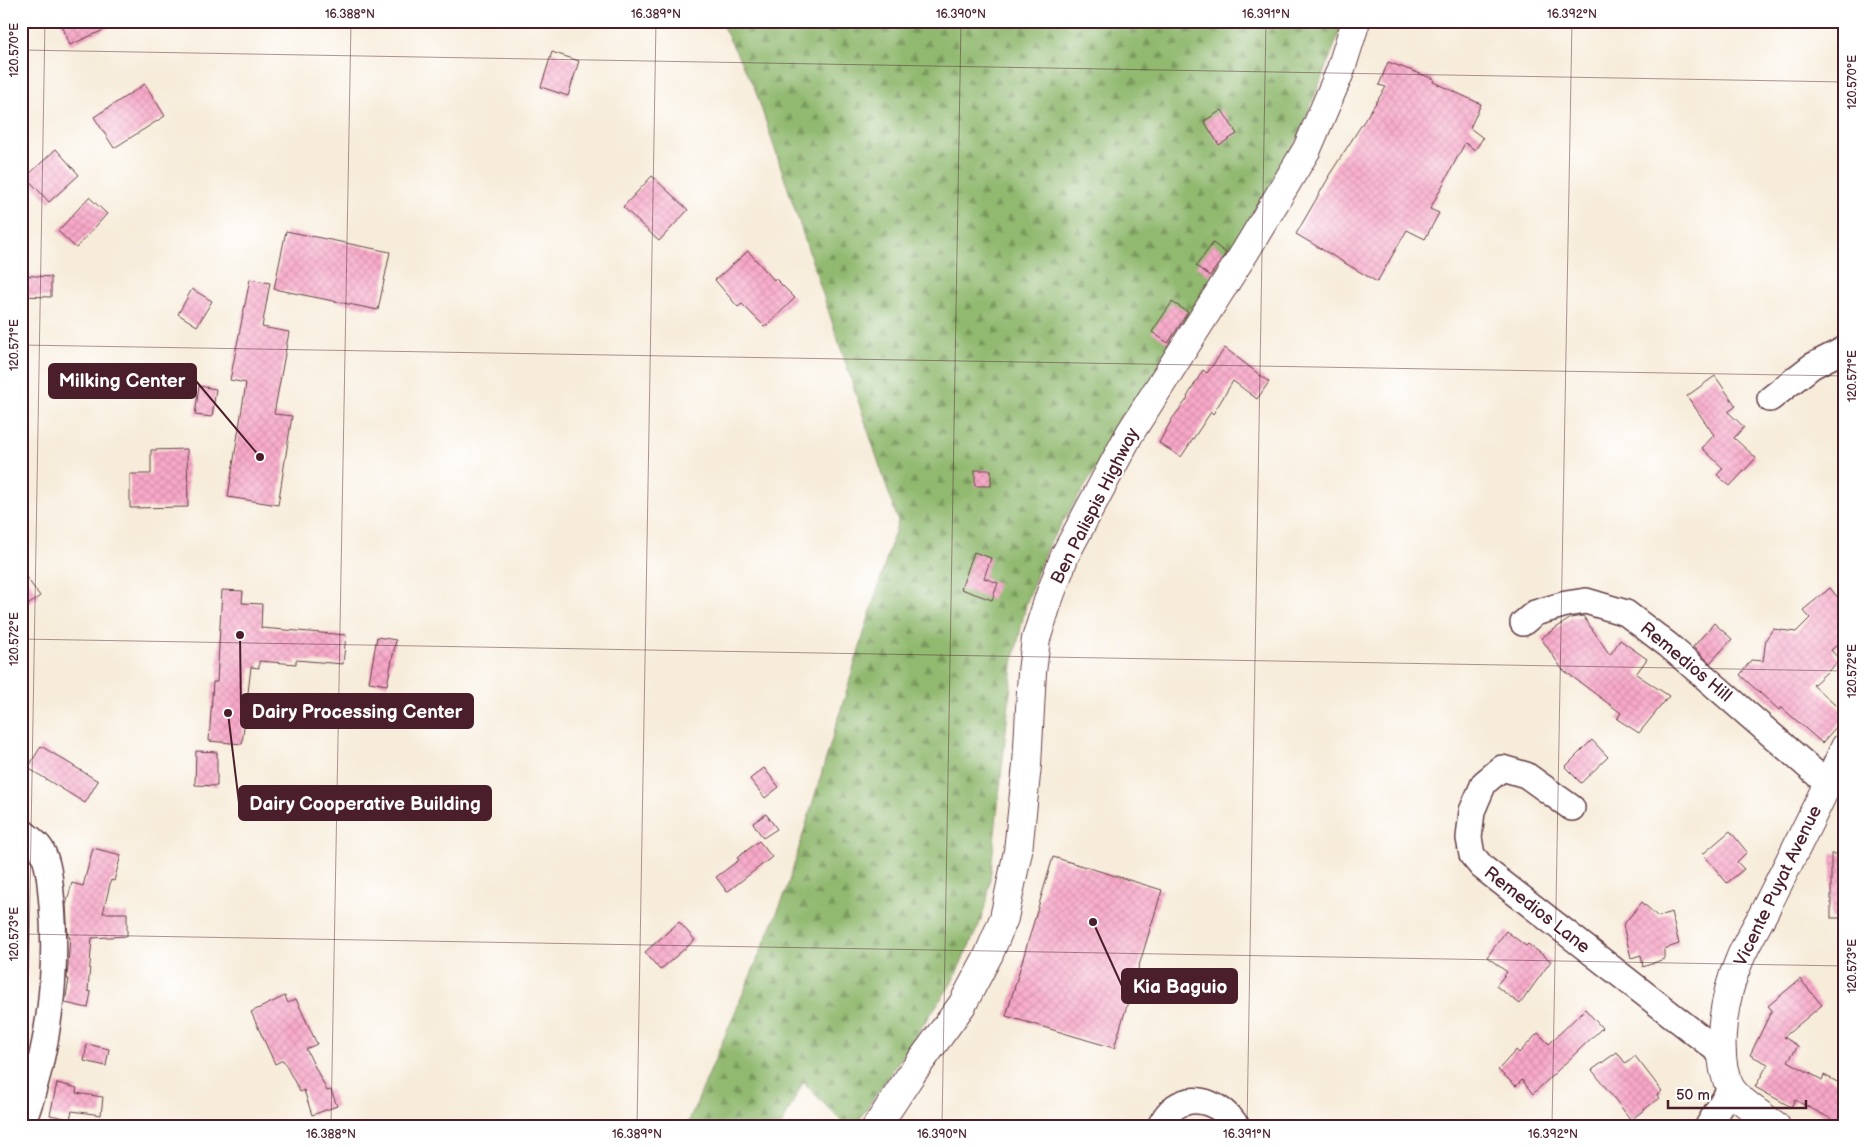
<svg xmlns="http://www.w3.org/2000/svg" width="1866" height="1147" font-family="'Balsamiq Sans',sans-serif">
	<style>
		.forest { fill: url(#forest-firs); stroke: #6e6c4d }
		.building { fill: url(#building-cross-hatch) }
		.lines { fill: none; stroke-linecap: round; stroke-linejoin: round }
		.minor-casing { stroke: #643e45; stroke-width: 28 }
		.major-casing { stroke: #643e45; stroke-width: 30 }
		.minor { stroke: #fff; stroke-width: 25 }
		.major { stroke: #fff; stroke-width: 28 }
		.ticks { fill: none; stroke: #4a1f2b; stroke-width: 1; stroke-opacity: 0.45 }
		.labels { text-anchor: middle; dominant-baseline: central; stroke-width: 4; stroke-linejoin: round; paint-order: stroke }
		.street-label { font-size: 18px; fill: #4a1f2b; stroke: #fff }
		.leader { fill: none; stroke: #4a1f2b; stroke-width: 2 }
		.callout-dot { fill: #4a1f2b; stroke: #fff; stroke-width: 2 }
		.callout { fill: #4a1f2b; stroke: #4a1f2b; stroke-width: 2 }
		.callout-label { font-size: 19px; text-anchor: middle; font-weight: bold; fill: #fff }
		.neatline { fill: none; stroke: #4a1f2b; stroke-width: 2 }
		.ticks-label { font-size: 12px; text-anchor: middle; fill: #4a1f2b }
	</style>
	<defs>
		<pattern id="forest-firs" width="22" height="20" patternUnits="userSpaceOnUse" patternTransform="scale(1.25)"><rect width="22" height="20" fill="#91b96f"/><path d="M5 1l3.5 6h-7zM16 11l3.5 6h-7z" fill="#78965b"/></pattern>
		<pattern id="building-cross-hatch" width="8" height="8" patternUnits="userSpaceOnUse" patternTransform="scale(1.25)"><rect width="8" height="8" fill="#f8a8c8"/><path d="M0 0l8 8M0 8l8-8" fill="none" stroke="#d690ac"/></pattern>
	</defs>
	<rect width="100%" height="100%" fill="#fff"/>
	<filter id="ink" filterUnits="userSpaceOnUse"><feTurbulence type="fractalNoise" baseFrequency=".02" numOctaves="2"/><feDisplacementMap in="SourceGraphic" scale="10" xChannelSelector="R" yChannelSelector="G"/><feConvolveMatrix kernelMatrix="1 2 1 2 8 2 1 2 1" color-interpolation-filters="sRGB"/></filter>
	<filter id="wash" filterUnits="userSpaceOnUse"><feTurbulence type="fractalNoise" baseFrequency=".0096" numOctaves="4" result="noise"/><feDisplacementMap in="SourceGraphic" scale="20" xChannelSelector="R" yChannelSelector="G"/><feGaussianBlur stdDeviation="1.12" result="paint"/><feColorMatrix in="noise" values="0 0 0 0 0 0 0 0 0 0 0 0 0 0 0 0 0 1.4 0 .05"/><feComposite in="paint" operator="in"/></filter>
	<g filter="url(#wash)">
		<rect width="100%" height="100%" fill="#f7ecda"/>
		<path class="forest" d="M 720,21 L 1344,21 L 1298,138 L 1242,236 L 1047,547 L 1026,604 L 1013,664 L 991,871 L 987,901 L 979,925 L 951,984 L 855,1126 L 846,1126 L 803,1082 L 781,1126 L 687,1126 L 785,894 L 898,521 L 755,89 Z"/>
		<g id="blocks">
			<g class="building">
				<path d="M 60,21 L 124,21 L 70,45 Z"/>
				<path d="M 552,52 L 579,61 L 568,96 L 541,87 Z"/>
				<path d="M 1388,62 L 1434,79 L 1433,82 L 1481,104 L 1470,128 L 1483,138 L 1475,150 L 1465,143 L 1430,209 L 1439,213 L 1425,239 L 1407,230 L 1377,282 L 1296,234 L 1329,177 L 1328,177 L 1386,87 L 1379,85 Z"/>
				<path d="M 145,84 L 165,116 L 114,148 L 94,117 Z"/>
				<path d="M 1222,110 L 1237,134 L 1219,145 L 1204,121 Z"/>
				<path d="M 56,149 L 79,175 L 49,202 L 26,177 Z"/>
				<path d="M 652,176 L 688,210 L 659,241 L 623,207 Z"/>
				<path d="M 89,197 L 107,214 L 76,248 L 58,231 Z"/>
				<path d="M 286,231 L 390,252 L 378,310 L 274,289 Z"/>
				<path d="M 1213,243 L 1226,253 L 1210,276 L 1196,266 Z"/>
				<path d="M 748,251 L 774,280 L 775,278 L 795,298 L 765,327 L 742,304 L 738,307 L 715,280 Z"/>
				<path d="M 21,275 L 51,277 L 51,297 L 21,296 Z"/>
				<path d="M 250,279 L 270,283 L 262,327 L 289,332 L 274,414 L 292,416 L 278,505 L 228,497 L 246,383 L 230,380 Z"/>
				<path d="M 192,289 L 212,301 L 197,326 L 178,314 Z"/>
				<path d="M 1172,302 L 1188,312 L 1168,343 L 1152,332 Z"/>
				<path d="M 1225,348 L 1269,382 L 1257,399 L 1233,381 L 1213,414 L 1211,412 L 1181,457 L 1159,443 L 1172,419 L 1188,398 L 1187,397 L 1203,370 L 1207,373 Z"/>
				<path d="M 1715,376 L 1736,406 L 1728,412 L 1744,427 L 1734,438 L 1756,458 L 1730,486 L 1717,475 L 1723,468 L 1702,448 L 1714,435 L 1687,396 Z"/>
				<path d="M 199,386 L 216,389 L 212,417 L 195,415 Z"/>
				<path d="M 187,449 L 188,507 L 130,508 L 130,474 L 151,474 L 151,450 Z"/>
				<rect x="975" y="470" width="16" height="16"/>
				<path d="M 974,552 L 991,558 L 984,578 L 998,583 L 992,600 L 961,589 Z"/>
				<path d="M 21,570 L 40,596 L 21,610 Z"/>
				<path d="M 1830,588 L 1845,606 L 1845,639 L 1831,650 L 1840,660 L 1813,685 L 1845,714 L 1845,717 L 1822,743 L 1781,707 L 1779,710 L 1740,675 L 1751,660 L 1763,661 L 1766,639 L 1773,629 L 1796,632 L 1810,618 L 1803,610 Z"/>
				<path d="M 222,590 L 243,591 L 242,603 L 262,604 L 261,628 L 346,635 L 343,664 L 296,660 L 296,664 L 259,661 L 259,668 L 251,667 L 242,744 L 209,741 L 213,682 L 217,682 Z"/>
				<path d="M 1583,616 L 1610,655 L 1620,640 L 1647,659 L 1636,674 L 1669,696 L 1639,733 L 1617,719 L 1621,713 L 1562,669 L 1541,638 L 1571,618 Z"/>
				<path d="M 1714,623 L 1732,639 L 1710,663 L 1693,647 Z"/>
				<path d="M 377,637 L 396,640 L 387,685 L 369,682 Z"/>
				<path d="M 1592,740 L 1608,757 L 1581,783 L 1565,767 Z"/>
				<path d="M 41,746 L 98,781 L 85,803 L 28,768 Z"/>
				<path d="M 196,751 L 217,752 L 217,786 L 195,785 Z"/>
				<path d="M 764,768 L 779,787 L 765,798 L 750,779 Z"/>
				<path d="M 766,814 L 777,829 L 763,838 L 753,823 Z"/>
				<path d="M 1730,831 L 1747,852 L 1737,862 L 1744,869 L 1727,883 L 1703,854 Z"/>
				<path d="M 759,841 L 772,857 L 727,892 L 716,877 L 739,860 L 737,858 Z"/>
				<path d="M 93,848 L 121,855 L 114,881 L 111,880 L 103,913 L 127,913 L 127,936 L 92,938 L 88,991 L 91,992 L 88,1008 L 65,1003 L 69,979 L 67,979 L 70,937 L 68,937 L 66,905 L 72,883 L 83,886 Z"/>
				<rect x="1831" y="854" width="14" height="64"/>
				<path d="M 1053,857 L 1162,890 L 1114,1048 L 1006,1016 Z"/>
				<path d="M 1642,902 L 1658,917 L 1671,912 L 1679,944 L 1664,949 L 1664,959 L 1643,967 L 1641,955 L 1631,958 L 1623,925 Z"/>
				<path d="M 679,922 L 695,940 L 660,970 L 645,952 Z"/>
				<path d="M 1506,931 L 1526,946 L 1528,944 L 1551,961 L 1520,1004 L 1496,986 L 1507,972 L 1487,957 Z"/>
				<path d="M 1800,979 L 1822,1005 L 1784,1037 L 1798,1046 L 1788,1061 L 1822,1080 L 1824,1075 L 1845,1086 L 1845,1126 L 1795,1100 L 1791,1107 L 1755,1087 L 1768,1064 L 1750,1055 L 1772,1010 L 1768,1006 Z"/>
				<path d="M 285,996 L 288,1003 L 296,999 L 317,1044 L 306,1049 L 327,1091 L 331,1090 L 337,1106 L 312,1115 L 304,1090 L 300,1092 L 283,1060 L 275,1064 L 251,1012 Z"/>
				<path d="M 1585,1009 L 1602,1028 L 1533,1094 L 1522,1080 L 1516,1086 L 1498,1070 L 1516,1050 L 1519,1053 L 1538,1033 L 1549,1044 Z"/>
				<path d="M 87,1044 L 109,1049 L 106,1066 L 84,1061 Z"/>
				<path d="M 1617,1052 L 1626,1064 L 1635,1056 L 1662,1091 L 1657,1095 L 1659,1098 L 1631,1120 L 1592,1070 Z"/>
				<path d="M 57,1083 L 77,1088 L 76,1093 L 103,1097 L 101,1115 L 72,1111 L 70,1119 L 50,1115 Z"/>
			</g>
		</g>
	</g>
	<g filter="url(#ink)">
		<use href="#blocks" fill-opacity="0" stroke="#643e45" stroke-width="1"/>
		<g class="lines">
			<g class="minor-casing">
				<g id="minor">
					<path d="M 1770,399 L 1812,366 L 1845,349"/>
					<path d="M 1523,623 L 1535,613 L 1566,604 L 1586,601 L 1626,613 L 1668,645 L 1828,784"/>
					<path d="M 1572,808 L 1526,775 L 1502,768 L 1484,783 L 1472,811 L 1469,838 L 1472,855 L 1482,867 L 1723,1055"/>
					<path d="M 21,830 C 27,836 37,842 41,849 C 50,865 50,886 52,904 C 58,980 48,1054 22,1126"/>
					<path d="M 1160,1126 C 1164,1119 1168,1112 1175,1107 C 1197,1092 1223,1106 1237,1126"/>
					<path d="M 1708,1126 L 1731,1088"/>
				</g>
			</g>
			<g class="major-casing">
				<g id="major">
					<path d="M 877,1126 L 912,1073 L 962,1005 L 989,954 L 1004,918 L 1018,851 L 1027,765 L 1032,672 L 1036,639 L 1049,598 L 1065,555 L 1130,433 L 1245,252 L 1307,149 L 1340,72 L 1356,21"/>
					<path d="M 1776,1126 C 1763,1116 1738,1101 1730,1087 C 1713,1054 1725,993 1739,961 C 1747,941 1759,923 1768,904 C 1794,852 1821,800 1845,747"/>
				</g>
			</g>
			<use href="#minor" class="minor"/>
			<use href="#major" class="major"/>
		</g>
	</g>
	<path class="ticks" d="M 21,50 L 1845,82M 21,345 L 1845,376M 21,639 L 1845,671M 21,934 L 1845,966M 26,1126 L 45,21M 331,1126 L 351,21M 637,1126 L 656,21M 942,1126 L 961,21M 1247,1126 L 1266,21M 1552,1126 L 1572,21"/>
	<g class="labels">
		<g class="street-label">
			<text transform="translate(1095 506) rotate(-63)">Ben Palispis Highway</text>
			<text transform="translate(1686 662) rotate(40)">Remedios Hill</text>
			<text transform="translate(1778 886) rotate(-64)">Vicente Puyat Avenue</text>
			<text transform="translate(1537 910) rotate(38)">Remedios Lane</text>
		</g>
	</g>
	<path class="leader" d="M260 457L196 381M240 635L241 711M228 713L239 803M1093 922L1122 986"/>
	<g class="callout-dot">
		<circle cx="260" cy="457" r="5"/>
		<circle cx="240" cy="635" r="5"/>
		<circle cx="228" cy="713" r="5"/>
		<circle cx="1093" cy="922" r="5"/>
	</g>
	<g class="callout">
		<rect x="49" y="364" width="147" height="34" rx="5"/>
		<rect x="241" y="694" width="232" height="34" rx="5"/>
		<rect x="239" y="786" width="252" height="34" rx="5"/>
		<rect x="1122" y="969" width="115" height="34" rx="5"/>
	</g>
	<g class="callout-label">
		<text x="122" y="387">Milking Center</text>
		<text x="357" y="718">Dairy Processing Center</text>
		<text x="365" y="810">Dairy Cooperative Building</text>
		<text x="1180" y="993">Kia Baguio</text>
	</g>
	<rect width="1866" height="1147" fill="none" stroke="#fff" stroke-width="55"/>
	<path d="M1668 1100v8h138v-8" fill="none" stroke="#4a1f2b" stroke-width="2.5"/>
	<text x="1676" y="1100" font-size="15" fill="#4a1f2b" stroke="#ffffff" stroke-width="4" paint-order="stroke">50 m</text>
	<rect x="28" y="28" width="1810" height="1092" class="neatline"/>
	<g class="ticks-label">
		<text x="350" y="18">16.388°N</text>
		<text x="656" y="18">16.389°N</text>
		<text x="961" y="18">16.390°N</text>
		<text x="1266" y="18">16.391°N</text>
		<text x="1572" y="18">16.392°N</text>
		<text transform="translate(14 50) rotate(-90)" y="4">120.570°E</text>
		<text transform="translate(1852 82) rotate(-90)" y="4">120.570°E</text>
		<text transform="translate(14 345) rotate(-90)" y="4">120.571°E</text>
		<text transform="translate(1852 376) rotate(-90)" y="4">120.571°E</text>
		<text transform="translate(14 639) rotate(-90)" y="4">120.572°E</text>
		<text transform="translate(1852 671) rotate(-90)" y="4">120.572°E</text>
		<text transform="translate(14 934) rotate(-90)" y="4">120.573°E</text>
		<text transform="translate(1852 966) rotate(-90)" y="4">120.573°E</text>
		<text x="331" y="1138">16.388°N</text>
		<text x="637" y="1138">16.389°N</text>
		<text x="942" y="1138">16.390°N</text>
		<text x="1247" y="1138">16.391°N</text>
		<text x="1553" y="1138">16.392°N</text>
	</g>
</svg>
